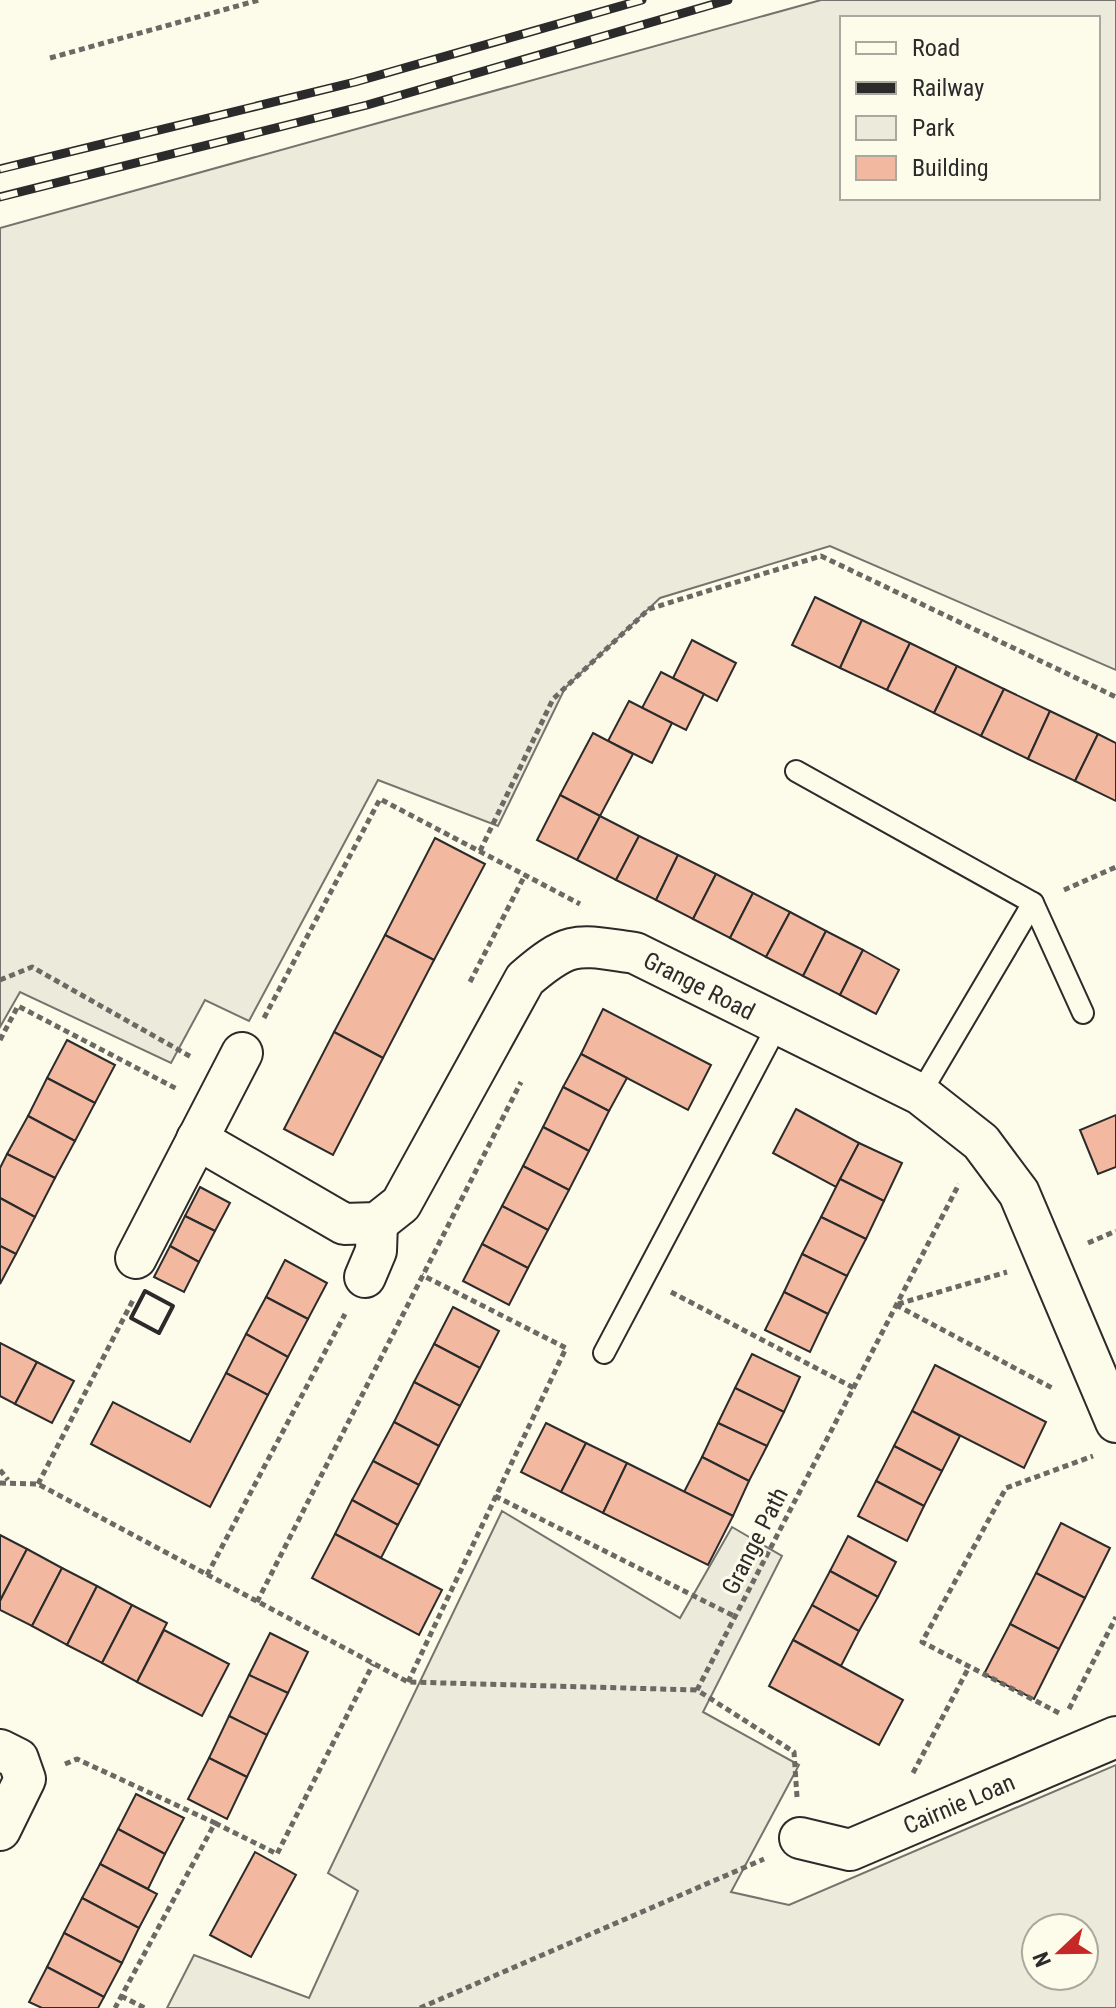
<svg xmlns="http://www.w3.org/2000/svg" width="1116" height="2008" font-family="'Roboto Condensed',sans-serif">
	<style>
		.green { fill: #ecebdb; stroke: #74746e; stroke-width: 2; fill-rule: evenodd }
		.building { fill: #f2b8a0; stroke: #2b2b2b; stroke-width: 2 }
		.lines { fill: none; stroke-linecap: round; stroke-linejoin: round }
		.lane-casing { stroke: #2b2b2b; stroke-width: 24 }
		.street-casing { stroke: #2b2b2b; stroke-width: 44 }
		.path { stroke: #6a6964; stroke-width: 5; stroke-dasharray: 6 4; stroke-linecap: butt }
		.lane { stroke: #fdfbea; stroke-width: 20 }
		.street { stroke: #fdfbea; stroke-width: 40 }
		.rail-casing { stroke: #2b2b2b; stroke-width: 9 }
		.rail { stroke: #fdfbea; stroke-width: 6; stroke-dasharray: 18; stroke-linecap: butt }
		.wall { stroke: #2b2b2b; stroke-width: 4 }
		.labels { text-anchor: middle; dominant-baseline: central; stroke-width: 6; stroke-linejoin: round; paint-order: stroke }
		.street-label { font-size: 24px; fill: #2b2b2b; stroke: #fdfbea }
	</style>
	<rect width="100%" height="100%" fill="#fdfbea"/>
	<g class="green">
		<path d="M 821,0 L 1116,0 L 1116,670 L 830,546 L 660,598 L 565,688 L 498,826 L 378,780 L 249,1021 L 205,1000 L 171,1063 L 20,992 L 0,1027 L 0,228 ZM 1098,18 L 1098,198 L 842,198 L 842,18 Z"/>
		<path d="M 502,1511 L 680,1618 L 732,1527 L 782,1556 L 703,1712 L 799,1765 L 731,1892 L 789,1905 L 1116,1765 L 1116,2008 L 167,2008 L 194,1955 L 309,1998 L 358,1891 L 328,1873 ZM 1084,1928 L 1084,1976 L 1036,1976 L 1036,1928 Z"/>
	</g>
	<g class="building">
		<path d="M 815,597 L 862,620 L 840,668 L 792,645 Z"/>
		<path d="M 862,620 L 910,643 L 887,690 L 840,668 Z"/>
		<path d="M 692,640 L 736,663 L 717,701 L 673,678 Z"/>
		<path d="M 910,643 L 957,666 L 934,713 L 887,690 Z"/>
		<path d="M 957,666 L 1004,689 L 981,736 L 934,713 Z"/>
		<path d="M 661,672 L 704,694 L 686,730 L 642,708 Z"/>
		<path d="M 1004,689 L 1050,711 L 1028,759 L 981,736 Z"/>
		<path d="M 629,701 L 672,723 L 652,763 L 608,741 Z"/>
		<path d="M 1050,711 L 1098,734 L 1075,781 L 1028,759 Z"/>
		<path d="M 593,733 L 633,754 L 600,816 L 560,795 Z"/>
		<path d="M 1098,734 L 1116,743 L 1116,801 L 1075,781 Z"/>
		<path d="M 560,795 L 600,816 L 577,860 L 537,840 Z"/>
		<path d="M 600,816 L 639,836 L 616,880 L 577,860 Z"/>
		<path d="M 639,836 L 678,855 L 656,900 L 616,880 Z"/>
		<path d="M 435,838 L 485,864 L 434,960 L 385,935 Z"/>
		<path d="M 678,855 L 716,874 L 693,919 L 656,900 Z"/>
		<path d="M 716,874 L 753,893 L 730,938 L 693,919 Z"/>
		<path d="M 753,893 L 790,912 L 766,957 L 730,938 Z"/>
		<path d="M 790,912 L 826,931 L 803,976 L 766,957 Z"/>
		<path d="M 826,931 L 863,950 L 840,995 L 803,976 Z"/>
		<path d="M 385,935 L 434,960 L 383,1058 L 334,1032 Z"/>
		<path d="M 863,950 L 899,970 L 876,1014 L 840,995 Z"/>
		<path d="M 603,1009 L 711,1065 L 688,1110 L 581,1054 Z"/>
		<path d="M 334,1032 L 383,1058 L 333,1155 L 284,1129 Z"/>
		<path d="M 67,1040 L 115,1065 L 95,1103 L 47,1078 Z"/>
		<path d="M 581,1054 L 627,1078 L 609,1111 L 563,1087 Z"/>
		<path d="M 47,1078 L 95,1103 L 75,1141 L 28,1116 Z"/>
		<path d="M 563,1087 L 609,1111 L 589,1151 L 543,1127 Z"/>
		<path d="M 796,1109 L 859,1143 L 836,1187 L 773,1153 Z"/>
		<path d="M 1116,1115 L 1116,1167 L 1098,1174 L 1080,1130 Z"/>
		<path d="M 28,1116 L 75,1141 L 55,1178 L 7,1154 Z"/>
		<path d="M 543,1127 L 589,1151 L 569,1190 L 523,1166 Z"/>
		<path d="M 859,1143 L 902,1163 L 884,1201 L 840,1179 Z"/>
		<path d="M 7,1154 L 55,1178 L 35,1217 L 0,1198 L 0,1168 Z"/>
		<path d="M 523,1166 L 569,1190 L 548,1230 L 502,1206 Z"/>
		<path d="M 840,1179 L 884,1201 L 866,1239 L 821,1217 Z"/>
		<path d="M 200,1187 L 230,1203 L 215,1231 L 185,1216 Z"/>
		<path d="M 0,1198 L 35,1217 L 16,1254 L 0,1246 Z"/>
		<path d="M 502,1206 L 548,1230 L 528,1268 L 482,1244 Z"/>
		<path d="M 185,1216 L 215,1231 L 199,1262 L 170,1246 Z"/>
		<path d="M 821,1217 L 866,1239 L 847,1276 L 802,1254 Z"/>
		<path d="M 482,1244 L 528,1268 L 509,1305 L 463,1281 Z"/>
		<path d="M 0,1246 L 16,1254 L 0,1284 Z"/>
		<path d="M 170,1246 L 199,1262 L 184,1292 L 154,1277 Z"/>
		<path d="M 802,1254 L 847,1276 L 828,1314 L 784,1292 Z"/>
		<path d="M 285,1260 L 327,1283 L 308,1319 L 266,1297 Z"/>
		<path d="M 784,1292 L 828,1314 L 810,1352 L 765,1330 Z"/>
		<path d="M 266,1297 L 308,1319 L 288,1357 L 246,1334 Z"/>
		<path d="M 453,1307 L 499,1331 L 480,1368 L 434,1344 Z"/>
		<path d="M 246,1334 L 288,1357 L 268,1395 L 226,1373 Z"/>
		<path d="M 0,1343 L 37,1362 L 15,1404 L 0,1396 Z"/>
		<path d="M 434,1344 L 480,1368 L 460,1406 L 414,1382 Z"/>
		<path d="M 752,1354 L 800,1377 L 784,1412 L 735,1388 Z"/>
		<path d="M 37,1362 L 74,1381 L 52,1423 L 15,1404 Z"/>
		<path d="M 935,1365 L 1046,1422 L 1024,1468 L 912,1411 Z"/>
		<path d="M 226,1373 L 268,1395 L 210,1507 L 91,1444 L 113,1402 L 190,1442 Z"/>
		<path d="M 414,1382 L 460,1406 L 439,1446 L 394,1422 Z"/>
		<path d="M 735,1388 L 784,1412 L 767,1446 L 718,1423 Z"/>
		<path d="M 912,1411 L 960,1436 L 942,1471 L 894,1446 Z"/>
		<path d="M 394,1422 L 439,1446 L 419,1485 L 373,1461 Z"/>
		<path d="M 546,1423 L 586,1443 L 561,1492 L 521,1472 Z"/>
		<path d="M 718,1423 L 767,1446 L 749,1481 L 702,1457 Z"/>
		<path d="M 586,1443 L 627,1463 L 603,1513 L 561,1492 Z"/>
		<path d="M 894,1446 L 942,1471 L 924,1506 L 876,1481 Z"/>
		<path d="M 702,1457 L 749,1481 L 733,1516 L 684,1492 Z"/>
		<path d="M 373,1461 L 419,1485 L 398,1525 L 352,1500 Z"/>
		<path d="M 627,1463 L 733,1516 L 708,1565 L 603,1513 Z"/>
		<path d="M 876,1481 L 924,1506 L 907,1541 L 858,1516 Z"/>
		<path d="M 352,1500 L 398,1525 L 381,1558 L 335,1534 Z"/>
		<path d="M 1061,1523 L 1110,1548 L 1085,1598 L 1036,1573 Z"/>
		<path d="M 335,1534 L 442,1590 L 419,1635 L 312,1578 Z"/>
		<path d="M 0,1535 L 27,1549 L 0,1601 Z"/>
		<path d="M 848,1536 L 896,1562 L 878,1597 L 830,1571 Z"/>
		<path d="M 27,1549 L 62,1568 L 32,1626 L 0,1610 L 0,1601 Z"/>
		<path d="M 62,1568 L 97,1586 L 67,1645 L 32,1626 Z"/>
		<path d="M 830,1571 L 878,1597 L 859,1631 L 812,1605 Z"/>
		<path d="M 1036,1573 L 1085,1598 L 1059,1649 L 1010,1624 Z"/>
		<path d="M 97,1586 L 132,1605 L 102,1663 L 67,1645 Z"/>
		<path d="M 132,1605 L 167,1623 L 137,1682 L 102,1663 Z"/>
		<path d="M 812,1605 L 859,1631 L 841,1666 L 793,1640 Z"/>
		<path d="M 1010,1624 L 1059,1649 L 1034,1699 L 984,1674 Z"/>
		<path d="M 164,1630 L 229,1664 L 202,1716 L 137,1682 Z"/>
		<path d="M 270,1633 L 308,1652 L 288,1693 L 249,1675 Z"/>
		<path d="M 793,1640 L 903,1700 L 879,1745 L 769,1686 Z"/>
		<path d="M 249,1675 L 288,1693 L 267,1735 L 229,1716 Z"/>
		<path d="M 229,1716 L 267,1735 L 247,1777 L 209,1758 Z"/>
		<path d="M 209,1758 L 247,1777 L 227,1819 L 188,1799 Z"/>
		<path d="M 136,1794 L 184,1818 L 165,1854 L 118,1829 Z"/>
		<path d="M 118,1829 L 165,1854 L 148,1889 L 100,1864 Z"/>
		<path d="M 255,1852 L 296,1875 L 251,1957 L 210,1935 Z"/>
		<path d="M 100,1864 L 157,1894 L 139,1928 L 82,1898 Z"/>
		<path d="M 82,1898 L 139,1928 L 122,1963 L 64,1933 Z"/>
		<path d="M 64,1933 L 122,1963 L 104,1997 L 47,1967 Z"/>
		<path d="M 47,1967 L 104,1997 L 98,2008 L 42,2008 L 29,2002 Z"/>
	</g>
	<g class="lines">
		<g class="lane-casing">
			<g id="lane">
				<path d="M 796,771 L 1033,903 L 920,1094"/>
				<path d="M 1033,903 L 1083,1013"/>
				<path d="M 604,1353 L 777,1026"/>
			</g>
		</g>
		<g class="street-casing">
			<g id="street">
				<path d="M 197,1139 L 344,1224 L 377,1223 L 401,1204 L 525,979 C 571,939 578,945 635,953 L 920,1094 L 981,1142 L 1019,1193 L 1116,1422"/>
				<path d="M 136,1258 L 242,1053"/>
				<path d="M 365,1277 L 376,1251 L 377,1223"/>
				<path d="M 0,1750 L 18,1759 L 25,1779 L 0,1830"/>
				<path d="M 800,1838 L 850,1850 L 1116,1737"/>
			</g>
		</g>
		<g class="path">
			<path d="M 50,58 L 259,0"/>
			<path d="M 480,851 L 553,699 L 649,609 L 821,556 L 1116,697"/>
			<path d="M 1064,890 L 1116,867"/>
			<path d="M 0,980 L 32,967 L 193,1058"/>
			<path d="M 470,982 L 525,875"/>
			<path d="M 264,1018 L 380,799 L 580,904"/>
			<path d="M 0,1040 L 18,1006 L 177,1089"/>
			<path d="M 1088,1243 L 1116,1231"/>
			<path d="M 671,1292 L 854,1388"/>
			<path d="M 898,1304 L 1007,1272"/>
			<path d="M 896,1305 L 1054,1389"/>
			<path d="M 0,1470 L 8,1480"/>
			<path d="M 0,1483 L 38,1484 L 408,1682 L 697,1690"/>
			<path d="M 38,1484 L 133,1300"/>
			<path d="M 495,1496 L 736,1617"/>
			<path d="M 207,1575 L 345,1314"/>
			<path d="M 257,1602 L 521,1082"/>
			<path d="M 408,1682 L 566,1348 L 422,1275"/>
			<path d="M 1069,1709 L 1116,1617"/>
			<path d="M 1059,1713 L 922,1642 L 1006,1488 L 1093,1456"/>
			<path d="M 65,1764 L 77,1759 L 215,1823 L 115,2008"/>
			<path d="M 913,1773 L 969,1667"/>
			<path d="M 797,1797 L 794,1752 L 697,1690 L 959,1184"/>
			<path d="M 215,1823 L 277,1854 L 373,1664"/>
			<path d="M 121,1996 L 145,2008"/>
			<path d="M 420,2008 L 764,1859"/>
		</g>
		<use href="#lane" class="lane"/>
		<use href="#street" class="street"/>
		<g class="rail-casing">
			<g id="rail">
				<path d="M 0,169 L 355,82 L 642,0"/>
				<path d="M 0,197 L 367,105 L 728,0"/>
			</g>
		</g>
		<use href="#rail" class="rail"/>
		<path class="wall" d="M 145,1291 L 173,1306 L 159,1333 L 131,1318 Z"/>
	</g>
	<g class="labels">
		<g class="street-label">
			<text transform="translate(699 986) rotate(27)">Grange Road</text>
			<text transform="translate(755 1541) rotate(-63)">Grange Path</text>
			<text transform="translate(959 1804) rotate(-23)">Cairnie Loan</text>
		</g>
	</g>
	<rect x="840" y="16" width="260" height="184" fill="#fdfbea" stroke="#a9a89e" stroke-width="2"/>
	<rect x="856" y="42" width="40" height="12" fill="#fdfbea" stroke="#a9a89e" stroke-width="2"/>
	<text x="912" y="56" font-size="24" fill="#2b2b2b">Road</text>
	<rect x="856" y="82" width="40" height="12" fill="#2b2b2b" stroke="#a9a89e" stroke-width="2"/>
	<text x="912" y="96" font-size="24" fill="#2b2b2b">Railway</text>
	<rect x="856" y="116" width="40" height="24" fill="#ecebdb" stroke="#a9a89e" stroke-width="2"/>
	<text x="912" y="136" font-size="24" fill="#2b2b2b">Park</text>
	<rect x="856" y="156" width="40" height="24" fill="#f2b8a0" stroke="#a9a89e" stroke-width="2"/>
	<text x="912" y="176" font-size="24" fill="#2b2b2b">Building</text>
	<g transform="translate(1060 1952) rotate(248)"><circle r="38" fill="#fdfbea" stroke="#a9a89e" stroke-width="2"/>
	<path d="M0-6L14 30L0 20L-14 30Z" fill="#c62828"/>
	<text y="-12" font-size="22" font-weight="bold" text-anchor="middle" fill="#2b2b2b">N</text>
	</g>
</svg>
